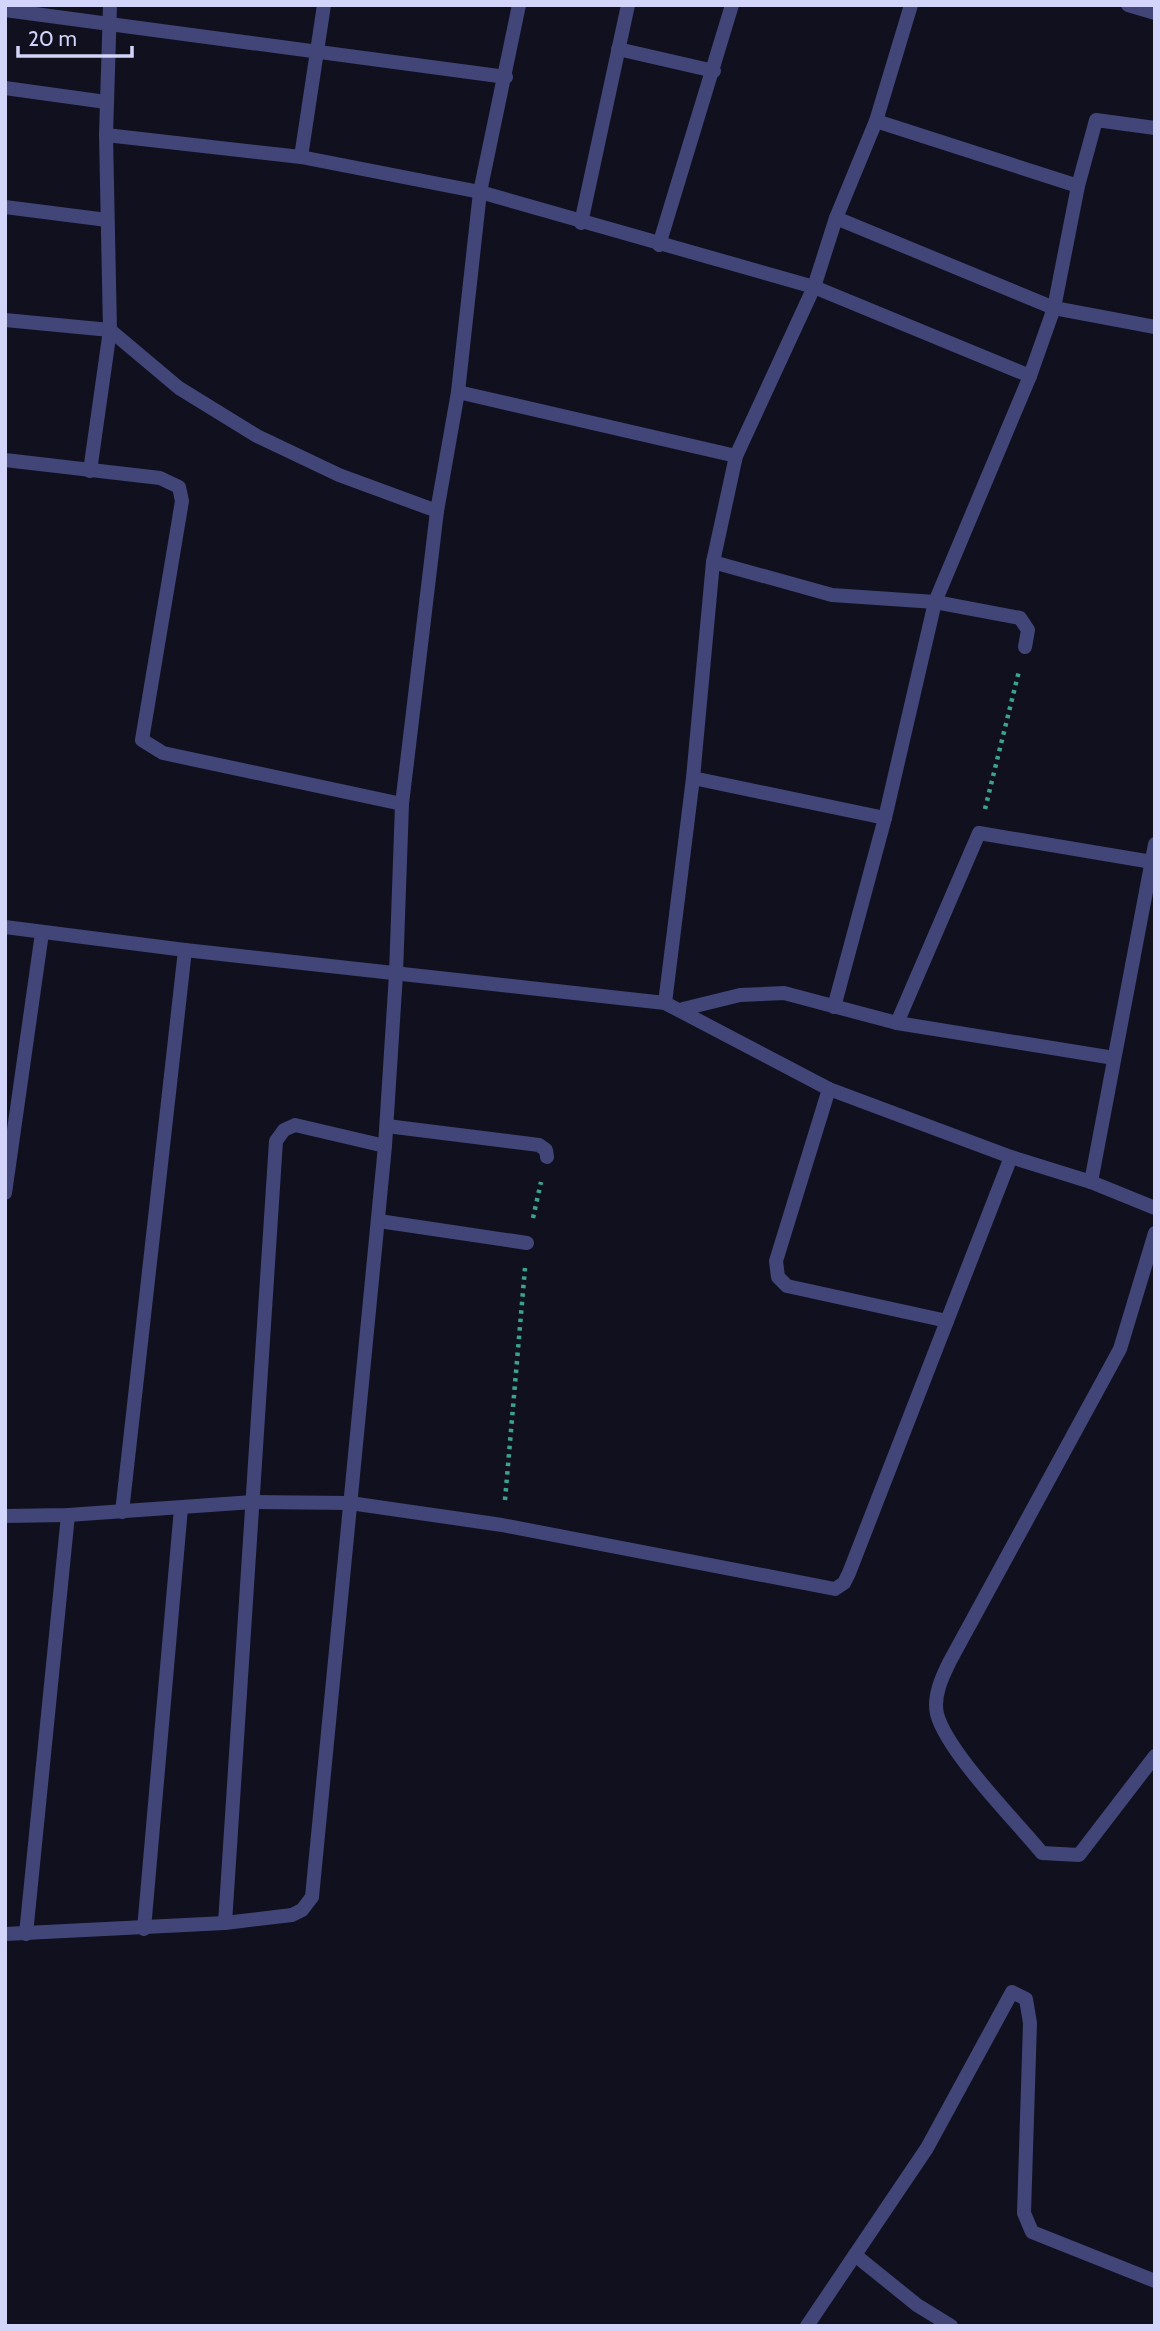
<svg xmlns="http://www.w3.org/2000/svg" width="1160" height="2331" font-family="Cabin,sans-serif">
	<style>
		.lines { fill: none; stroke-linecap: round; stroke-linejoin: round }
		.path { stroke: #3da391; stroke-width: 4.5; stroke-dasharray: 3.5 5; stroke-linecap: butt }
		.street { stroke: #414578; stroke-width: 14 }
	</style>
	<rect width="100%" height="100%" fill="#10101f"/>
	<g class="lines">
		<g class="path">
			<path d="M 985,809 L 1019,671"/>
			<path d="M 533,1218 L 541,1182"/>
			<path d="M 505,1500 L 525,1268"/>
		</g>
		<g class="street">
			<path d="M 1128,5 L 1155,13"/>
			<path d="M 5,10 L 506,77"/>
			<path d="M 618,49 L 714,71"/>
			<path d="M 5,88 L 106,102"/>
			<path d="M 876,121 L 1078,186"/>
			<path d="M 106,135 L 301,157 L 480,192 L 814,287 L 1030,376"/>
			<path d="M 301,157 L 324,5"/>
			<path d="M 5,207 L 107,220"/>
			<path d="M 836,218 L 1054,308 L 1155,327"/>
			<path d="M 581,223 L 628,5"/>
			<path d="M 659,245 L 732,5"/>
			<path d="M 5,320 L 110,330 L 179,388 L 257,436 L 339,475 L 437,511"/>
			<path d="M 458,392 L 736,456"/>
			<path d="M 5,460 L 160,478 L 179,487 L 182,501 L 142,740 L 163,753 L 402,804"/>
			<path d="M 90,471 L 110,330 L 106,135 L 110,5"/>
			<path d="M 713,562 L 832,595 L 935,602 L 885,818 L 834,1007"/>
			<path d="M 1025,647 L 1028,630 L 1020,618 L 935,602 L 1030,376 L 1054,308 L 1078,186 L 1096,120 L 1155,128"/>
			<path d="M 693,778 L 885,818"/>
			<path d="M 5,927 L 185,950 L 665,1003 L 829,1089 L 1011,1157 L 1091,1182 L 1155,1208"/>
			<path d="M 665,1003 L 693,778 L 713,562 L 736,456 L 814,287 L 836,218 L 876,121 L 911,5"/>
			<path d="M 683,1009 L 740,995 L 784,993 L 897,1023 L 1114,1058"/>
			<path d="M 897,1023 L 979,833 L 1152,862"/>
			<path d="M 829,1089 L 776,1261 L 778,1277 L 787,1286 L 947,1321 L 1011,1157"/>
			<path d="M 387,1126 L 539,1145 L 546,1150 L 547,1157"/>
			<path d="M 1091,1182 L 1155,844"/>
			<path d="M 5,1193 L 42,933"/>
			<path d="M 379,1221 L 527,1243"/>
			<path d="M 1155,1233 L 1120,1349 L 950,1661 C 942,1677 933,1696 937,1714 C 947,1752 1015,1820 1042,1853 L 1079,1855 L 1155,1756"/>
			<path d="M 122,1512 L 185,950"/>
			<path d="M 5,1516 L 68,1515 L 253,1502 L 350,1503 L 502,1525 L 835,1589 L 844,1583 L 849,1573 L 947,1321"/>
			<path d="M 225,1923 L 276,1141 L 284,1130 L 295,1125 L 385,1146"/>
			<path d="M 144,1929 L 181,1508"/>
			<path d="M 5,1934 L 225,1923 L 292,1915 L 302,1910 L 312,1897 L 385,1146 L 396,974 L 402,804 L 437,511 L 458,392 L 480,192 L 519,5"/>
			<path d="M 26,1934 L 68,1515"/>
			<path d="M 855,2255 L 917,2305 L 951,2326"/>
			<path d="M 807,2326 L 927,2148 L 1012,1992 L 1026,1999 L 1030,2023 L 1024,2213 L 1032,2232 L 1155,2281"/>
		</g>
	</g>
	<rect width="1160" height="2331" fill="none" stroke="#d3d4f9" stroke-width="14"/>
	<path d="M18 46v10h114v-10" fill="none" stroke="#d3d4f9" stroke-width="3.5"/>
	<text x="28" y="46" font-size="21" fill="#d3d4f9" stroke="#10101f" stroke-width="5" paint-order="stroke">20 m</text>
</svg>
